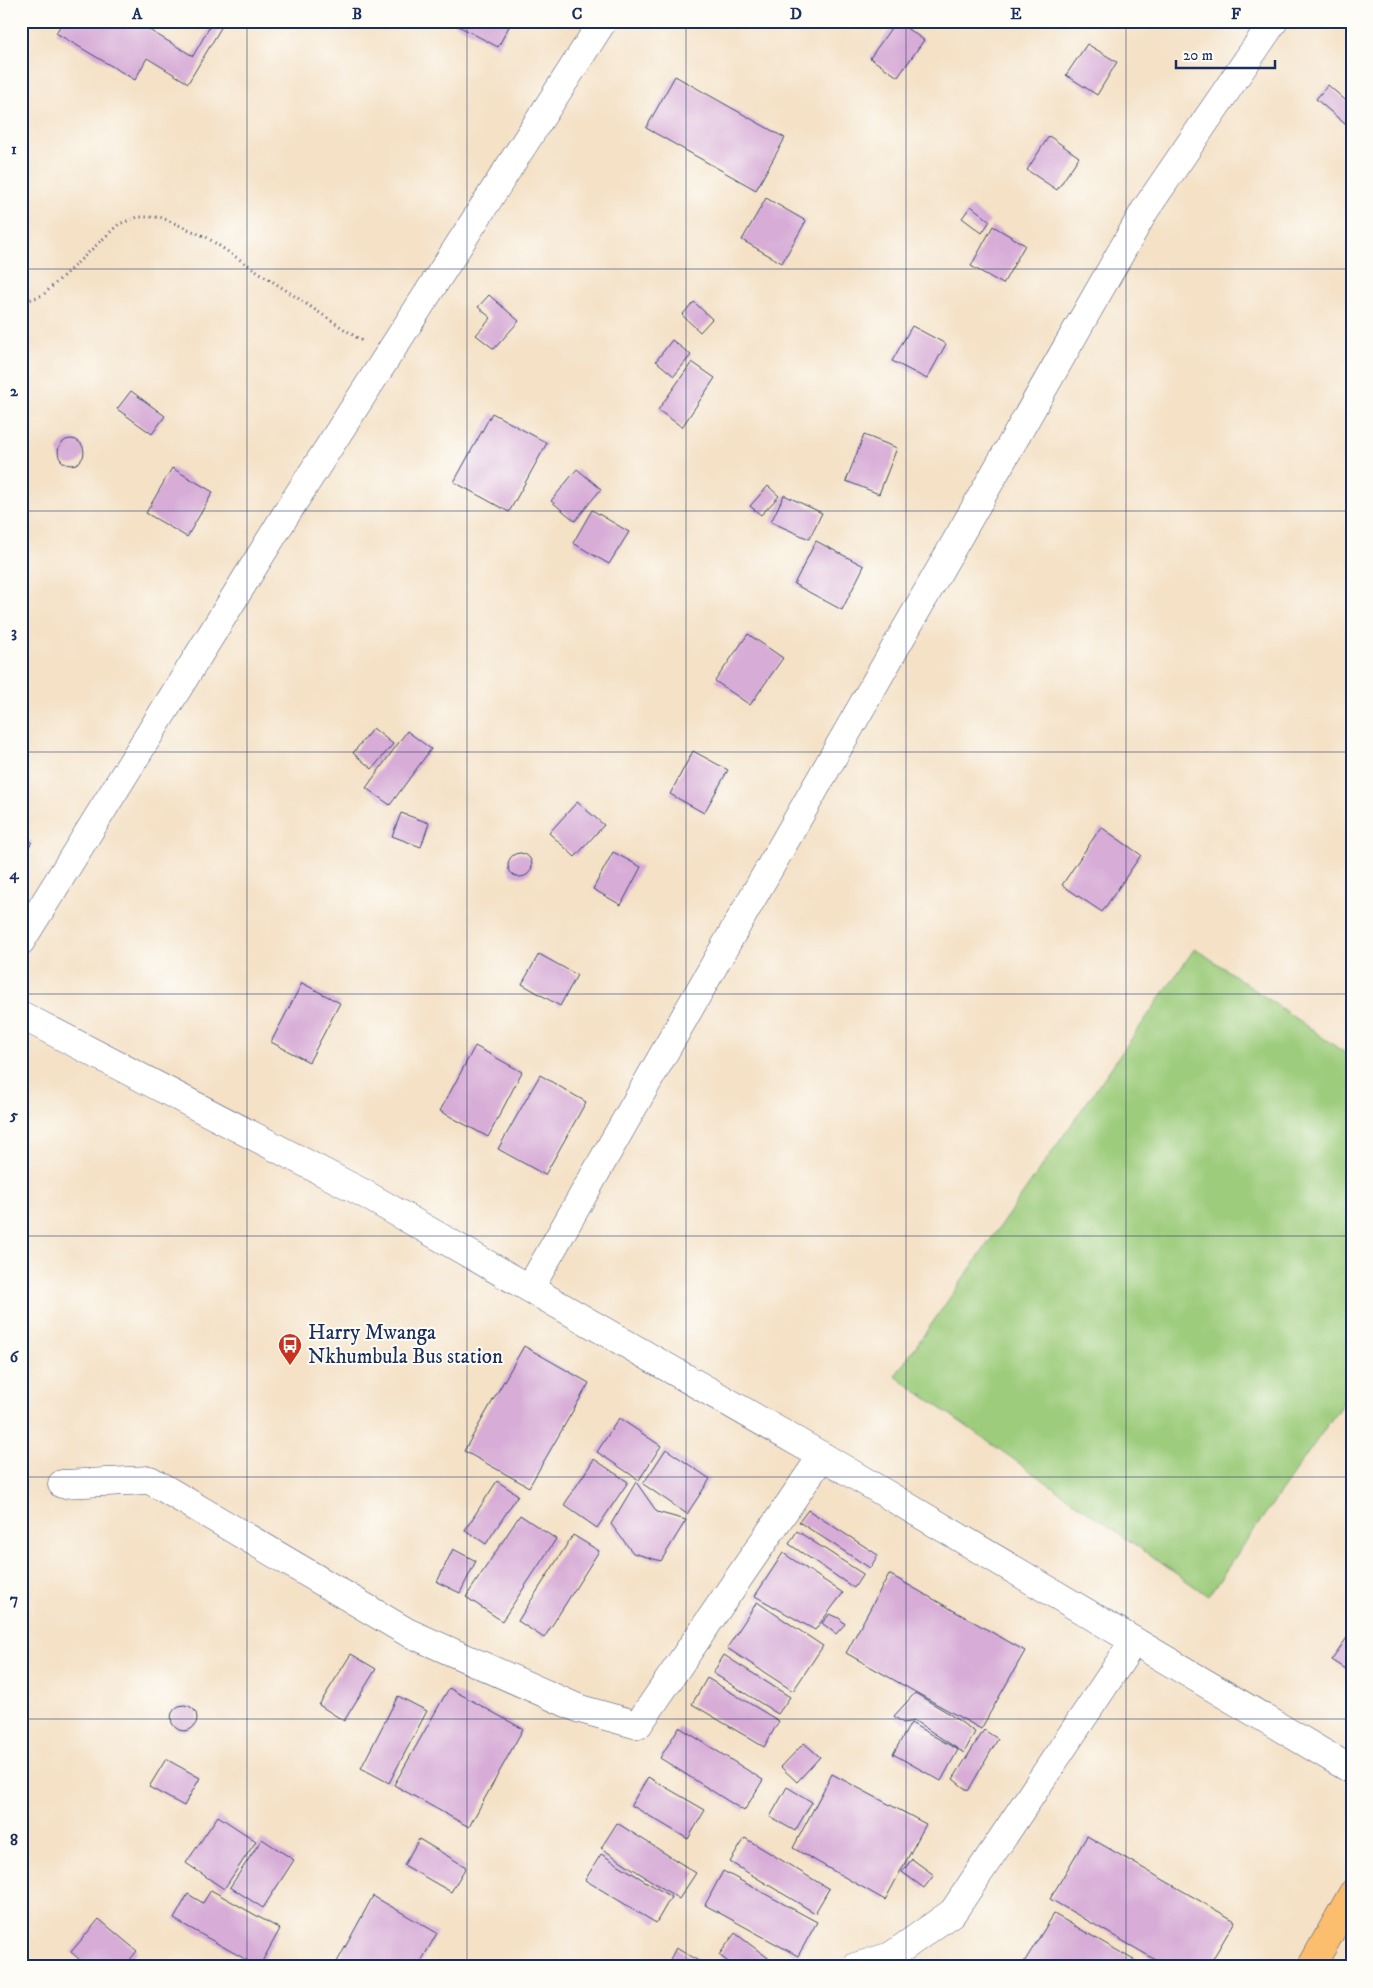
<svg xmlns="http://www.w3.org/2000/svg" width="1373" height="1988" font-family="'IM FELL DW Pica',serif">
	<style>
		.pitch { fill: #9dcc7b; stroke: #5c7e6c }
		.building { fill: #d7acd7 }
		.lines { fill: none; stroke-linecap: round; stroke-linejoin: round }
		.street-casing { stroke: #3c4a6e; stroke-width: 29 }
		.highway-casing { stroke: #3c4a6e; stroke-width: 29 }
		.path { stroke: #3c4a6e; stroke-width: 3; stroke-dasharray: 1 4; stroke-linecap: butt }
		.street { stroke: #fff; stroke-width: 28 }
		.highway { stroke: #fbbd6e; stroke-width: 28 }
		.grid { fill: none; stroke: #1b2f5e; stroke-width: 1; stroke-opacity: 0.55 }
		.labels { text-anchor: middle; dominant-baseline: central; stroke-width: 4; stroke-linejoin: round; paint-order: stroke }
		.poi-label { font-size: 21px; fill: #1b2f5e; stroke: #fdfcf7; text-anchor: start }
		.neatline { fill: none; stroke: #1b2f5e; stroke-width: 2 }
		.grid-label { font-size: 16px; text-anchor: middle; font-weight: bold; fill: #1b2f5e }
	</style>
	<rect width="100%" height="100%" fill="#fdfcf7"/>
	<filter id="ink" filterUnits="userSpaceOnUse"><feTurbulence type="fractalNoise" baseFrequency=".02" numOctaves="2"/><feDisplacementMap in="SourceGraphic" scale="10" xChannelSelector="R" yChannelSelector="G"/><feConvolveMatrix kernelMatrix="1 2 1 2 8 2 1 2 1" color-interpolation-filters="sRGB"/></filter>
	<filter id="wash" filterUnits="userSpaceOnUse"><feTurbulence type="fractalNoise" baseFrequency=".0096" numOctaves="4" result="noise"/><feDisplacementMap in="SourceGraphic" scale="20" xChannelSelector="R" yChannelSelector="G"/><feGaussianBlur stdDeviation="1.12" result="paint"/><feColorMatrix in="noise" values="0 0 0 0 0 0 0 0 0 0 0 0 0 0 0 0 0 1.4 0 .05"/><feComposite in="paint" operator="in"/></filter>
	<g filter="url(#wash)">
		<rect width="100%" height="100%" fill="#f4e1c6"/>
		<path class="pitch" d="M 1195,948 L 1352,1058 L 1352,1390 L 1208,1596 L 895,1376 Z"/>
		<g id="blocks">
			<g class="building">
				<path d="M 63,21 L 134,21 L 193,56 L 213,21 L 225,21 L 188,83 L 147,58 L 135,80 L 56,33 Z"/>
				<path d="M 449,21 L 512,21 L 498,47 Z"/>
				<path d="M 896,21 L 924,40 L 898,77 L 870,58 Z"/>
				<path d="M 1087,44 L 1117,62 L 1097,95 L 1066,75 Z"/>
				<path d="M 675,76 L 785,138 L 756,190 L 646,128 Z"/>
				<path d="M 1328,85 L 1352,106 L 1352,130 L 1316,99 Z"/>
				<path d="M 1049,136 L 1079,157 L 1057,190 L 1027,170 Z"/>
				<path d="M 766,198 L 806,221 L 782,263 L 742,240 Z"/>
				<path d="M 971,206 L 990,221 L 982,233 L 962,218 Z"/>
				<path d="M 993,226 L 1025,245 L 1003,284 L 971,266 Z"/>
				<path d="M 489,295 L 519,321 L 494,349 L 476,335 L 491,318 L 478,307 Z"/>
				<path d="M 694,302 L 712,319 L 700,332 L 682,315 Z"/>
				<path d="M 912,326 L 946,344 L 927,379 L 892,361 Z"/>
				<path d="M 672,340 L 691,355 L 674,376 L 656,361 Z"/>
				<path d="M 692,362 L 715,378 L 682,427 L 658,410 Z"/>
				<path d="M 131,391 L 165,416 L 152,434 L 117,409 Z"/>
				<path d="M 492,413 L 547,443 L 509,512 L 454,482 Z"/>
				<path d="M 864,435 L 897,448 L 879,494 L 846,481 Z"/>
				<circle cx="71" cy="452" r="13"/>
				<path d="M 172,468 L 213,492 L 187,537 L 146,513 Z"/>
				<path d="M 577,469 L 601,489 L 575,521 L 551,501 Z"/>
				<path d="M 768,486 L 779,496 L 761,515 L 750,506 Z"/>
				<path d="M 784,495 L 822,513 L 809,539 L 771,522 Z"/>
				<path d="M 592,510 L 629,532 L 609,564 L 573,543 Z"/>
				<path d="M 816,541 L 864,566 L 842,610 L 794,584 Z"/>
				<path d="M 748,634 L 783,658 L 750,705 L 715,681 Z"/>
				<path d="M 373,728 L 393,744 L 372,769 L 353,753 Z"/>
				<path d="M 407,731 L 431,749 L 390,805 L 366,788 Z"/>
				<path d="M 693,751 L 728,770 L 704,813 L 670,794 Z"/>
				<path d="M 577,802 L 604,825 L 575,857 L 549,833 Z"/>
				<path d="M 401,813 L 429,823 L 421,847 L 392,836 Z"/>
				<path d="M 1101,827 L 1141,855 L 1102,912 L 1062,885 Z"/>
				<path d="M 21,835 L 32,842 L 21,858 Z"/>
				<path d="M 613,852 L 641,867 L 621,905 L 593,889 Z"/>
				<circle cx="520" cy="865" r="12"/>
				<path d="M 539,954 L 577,975 L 560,1006 L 522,984 Z"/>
				<path d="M 302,983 L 340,1003 L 309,1062 L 271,1042 Z"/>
				<path d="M 475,1046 L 522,1072 L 488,1137 L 440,1111 Z"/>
				<path d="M 540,1075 L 586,1102 L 545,1175 L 498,1149 Z"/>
				<path d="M 524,1346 L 589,1383 L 529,1487 L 464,1451 Z"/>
				<path d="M 619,1418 L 661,1446 L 639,1480 L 597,1452 Z"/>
				<path d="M 666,1449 L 710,1479 L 687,1514 L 643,1484 Z"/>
				<path d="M 594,1459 L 628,1482 L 597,1528 L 564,1505 Z"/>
				<path d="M 497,1481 L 518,1495 L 486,1544 L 465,1530 Z"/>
				<path d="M 636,1482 L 657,1512 L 686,1520 L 661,1561 L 633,1553 L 611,1524 Z"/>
				<path d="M 808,1510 L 878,1555 L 870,1568 L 799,1522 Z"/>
				<path d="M 520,1515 L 556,1539 L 502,1621 L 466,1597 Z"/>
				<path d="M 797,1531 L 863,1574 L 854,1588 L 789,1544 Z"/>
				<path d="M 573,1535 L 599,1551 L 544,1638 L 518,1621 Z"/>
				<path d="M 453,1549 L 476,1561 L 460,1593 L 437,1582 Z"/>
				<path d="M 783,1553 L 843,1593 L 815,1630 L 755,1596 Z"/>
				<path d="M 889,1574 L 1025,1651 L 981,1729 L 846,1653 Z"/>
				<path d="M 757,1602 L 823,1646 L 793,1691 L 727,1648 Z"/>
				<path d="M 830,1614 L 839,1618 L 845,1624 L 836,1634 L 822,1623 Z"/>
				<path d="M 1352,1630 L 1352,1673 L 1332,1660 Z"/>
				<path d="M 351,1654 L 376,1669 L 344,1721 L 319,1705 Z"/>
				<path d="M 724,1655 L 790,1697 L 778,1714 L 713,1673 Z"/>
				<path d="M 707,1678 L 779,1721 L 764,1747 L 692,1704 Z"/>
				<path d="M 449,1688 L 523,1729 L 469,1827 L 394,1785 Z"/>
				<path d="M 915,1693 L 945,1711 L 975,1732 L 964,1753 L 915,1721 L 903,1723 L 894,1716 Z"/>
				<path d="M 398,1696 L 427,1711 L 389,1783 L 361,1768 Z"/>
				<circle cx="184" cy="1718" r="13"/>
				<path d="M 911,1723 L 958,1750 L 941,1781 L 893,1754 Z"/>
				<path d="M 679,1727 L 763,1780 L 744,1811 L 660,1758 Z"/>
				<path d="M 984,1730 L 998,1739 L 968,1791 L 953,1779 Z"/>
				<path d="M 804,1743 L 820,1757 L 797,1782 L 781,1767 Z"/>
				<path d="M 166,1759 L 200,1778 L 184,1806 L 149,1787 Z"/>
				<path d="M 832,1774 L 926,1824 L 885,1900 L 793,1848 Z"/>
				<path d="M 648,1777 L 705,1810 L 688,1839 L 631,1805 Z"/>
				<path d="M 787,1787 L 812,1802 L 795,1831 L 770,1817 Z"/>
				<path d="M 218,1816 L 256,1841 L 224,1889 L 186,1863 Z"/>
				<path d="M 617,1823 L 696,1873 L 679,1899 L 601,1848 Z"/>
				<path d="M 1087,1836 L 1235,1921 L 1208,1967 L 1168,1967 L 1050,1899 Z"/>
				<path d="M 745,1838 L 829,1889 L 815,1913 L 730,1862 Z"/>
				<path d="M 262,1839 L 294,1860 L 263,1908 L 230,1887 Z"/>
				<path d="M 419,1839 L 466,1867 L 451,1892 L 404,1865 Z"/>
				<path d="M 601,1854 L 671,1897 L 656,1923 L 585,1880 Z"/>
				<path d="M 912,1859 L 934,1875 L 924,1888 L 902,1872 Z"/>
				<path d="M 723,1871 L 817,1922 L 798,1956 L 705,1905 Z"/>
				<path d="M 211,1890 L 280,1929 L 259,1967 L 174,1919 L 188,1894 L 203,1903 Z"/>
				<path d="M 373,1896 L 437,1933 L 418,1967 L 345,1967 L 337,1962 Z"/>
				<path d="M 1054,1914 L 1146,1967 L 1021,1967 Z"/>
				<path d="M 99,1919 L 137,1951 L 124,1967 L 88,1967 L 71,1952 Z"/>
				<path d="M 735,1933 L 780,1967 L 735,1967 L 719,1955 Z"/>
				<path d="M 676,1948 L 709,1967 L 666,1967 Z"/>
			</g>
		</g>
	</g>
	<g filter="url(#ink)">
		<use href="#blocks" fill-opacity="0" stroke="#3c4a6e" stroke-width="1"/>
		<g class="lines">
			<g class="street-casing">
				<g id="street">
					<path d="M 21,941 L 293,503 L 603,21"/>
					<path d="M 21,1015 L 363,1193 L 822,1456 L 1352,1770"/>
					<path d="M 530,1288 L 1145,210 L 1274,21"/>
					<path d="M 62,1484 L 150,1480 L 407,1632 L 580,1709 L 638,1725 L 822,1456"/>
					<path d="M 855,1967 L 891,1956 L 953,1912 L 1134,1641"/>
				</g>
			</g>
			<g class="highway-casing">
				<path id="highway" d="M 1311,1967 L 1352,1894"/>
			</g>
			<path class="path" d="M 21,298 L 29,300 L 43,295 L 119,224 L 138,217 L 160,217 L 206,237 L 362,341"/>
			<use href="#street" class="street"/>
			<use href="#highway" class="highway"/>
		</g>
	</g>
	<path class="grid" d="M 247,21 L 247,1967M 467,21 L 467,1967M 686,21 L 686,1967M 906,21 L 906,1967M 1126,21 L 1126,1967M 21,269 L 1352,269M 21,511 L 1352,511M 21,752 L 1352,752M 21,994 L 1352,994M 21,1236 L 1352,1236M 21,1477 L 1352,1477M 21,1719 L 1352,1719"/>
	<defs>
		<g id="bus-pin" transform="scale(1.25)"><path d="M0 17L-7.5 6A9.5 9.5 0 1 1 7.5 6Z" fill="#c8321e" stroke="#fdfcf7"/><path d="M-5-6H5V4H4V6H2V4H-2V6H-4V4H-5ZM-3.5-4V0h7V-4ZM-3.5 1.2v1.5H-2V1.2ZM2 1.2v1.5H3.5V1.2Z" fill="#fff"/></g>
	</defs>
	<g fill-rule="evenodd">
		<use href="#bus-pin" x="290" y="1345"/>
	</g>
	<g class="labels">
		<g class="poi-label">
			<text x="308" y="1333">Harry Mwanga<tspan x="308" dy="24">Nkhumbula Bus station</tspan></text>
		</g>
	</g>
	<rect width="1373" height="1988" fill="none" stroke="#fdfcf7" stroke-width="55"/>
	<path d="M1176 60v8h99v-8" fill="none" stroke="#1b2f5e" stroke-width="2.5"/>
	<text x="1183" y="60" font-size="15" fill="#1b2f5e" stroke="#fdfcf7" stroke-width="4" paint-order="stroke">20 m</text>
	<rect x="28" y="28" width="1318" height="1932" class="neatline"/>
	<g class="grid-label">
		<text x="137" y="19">A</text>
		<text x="357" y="19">B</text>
		<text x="577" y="19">C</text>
		<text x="796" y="19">D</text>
		<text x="1016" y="19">E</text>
		<text x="1236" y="19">F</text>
		<text x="14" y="154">1</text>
		<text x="14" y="396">2</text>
		<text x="14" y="637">3</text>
		<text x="14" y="879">4</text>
		<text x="14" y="1120">5</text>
		<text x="14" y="1362">6</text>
		<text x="14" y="1604">7</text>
		<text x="14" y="1845">8</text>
	</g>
</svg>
